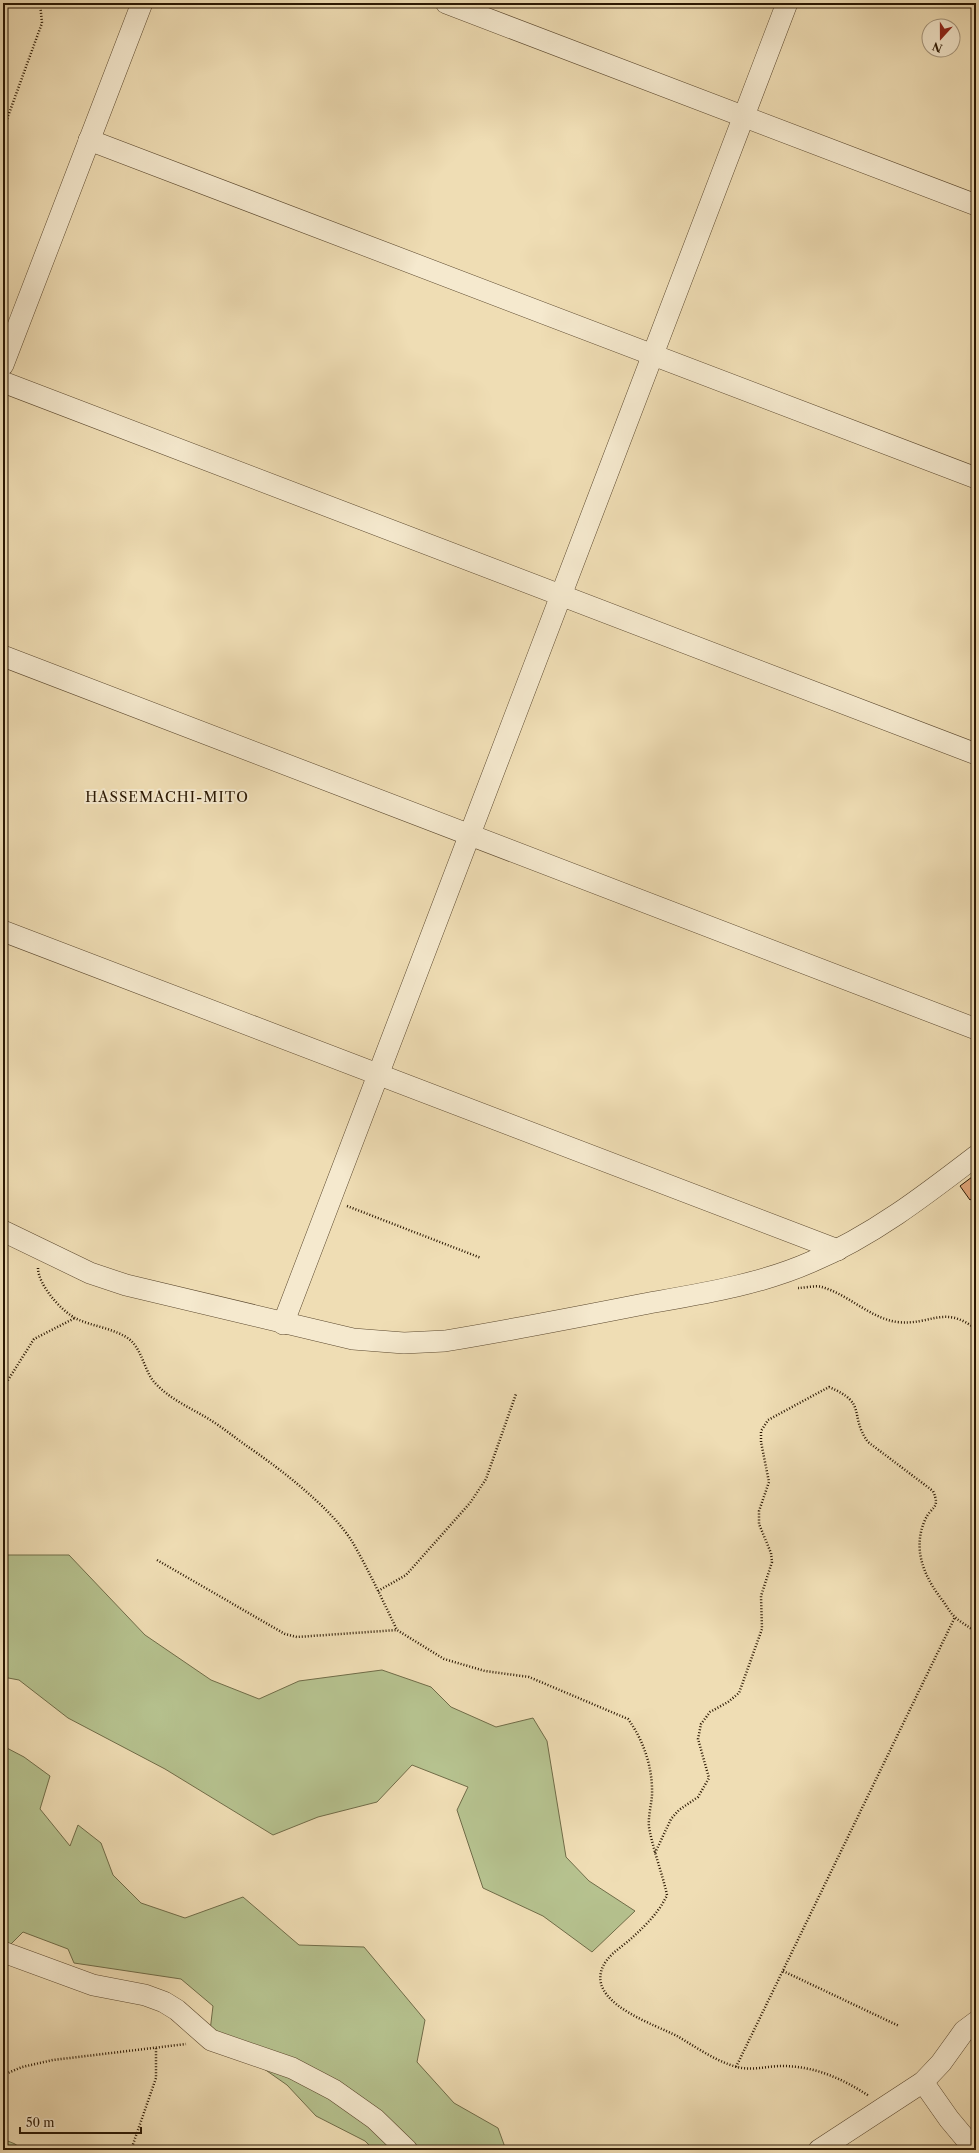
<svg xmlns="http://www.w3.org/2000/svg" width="979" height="2153" font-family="'Libre Caslon Text',serif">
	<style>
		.green { fill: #b6c28f; stroke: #706c48 }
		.building { fill: #e1a578; stroke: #2a1702 }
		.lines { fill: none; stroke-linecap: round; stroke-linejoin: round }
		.minor-casing { stroke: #5b482e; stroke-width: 22 }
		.path { stroke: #2a1702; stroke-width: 2.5; stroke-dasharray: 1 2; stroke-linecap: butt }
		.minor { stroke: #f5e9ce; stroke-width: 21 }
		.labels { text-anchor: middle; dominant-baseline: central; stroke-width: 4; stroke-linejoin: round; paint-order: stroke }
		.quarter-label { font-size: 14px; letter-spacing: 1px; fill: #2a1702; stroke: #f5e9ce }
	</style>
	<rect width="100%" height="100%" fill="#efddb4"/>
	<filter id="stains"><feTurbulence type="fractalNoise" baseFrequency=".005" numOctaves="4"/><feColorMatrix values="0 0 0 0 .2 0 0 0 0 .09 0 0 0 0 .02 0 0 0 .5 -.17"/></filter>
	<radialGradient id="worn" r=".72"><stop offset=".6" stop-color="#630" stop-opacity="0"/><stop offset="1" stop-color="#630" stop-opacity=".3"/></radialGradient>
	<g class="green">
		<path d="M 3,1555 L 69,1555 L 145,1635 L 211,1680 L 259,1699 L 299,1681 L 382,1670 L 431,1687 L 451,1707 L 496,1727 L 533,1718 L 547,1741 L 566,1857 L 589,1881 L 635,1911 L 592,1952 L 543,1916 L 483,1888 L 457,1810 L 468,1787 L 412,1765 L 377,1802 L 318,1817 L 273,1835 L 165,1769 L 68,1718 L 19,1680 L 3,1677 Z"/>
		<path d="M 3,1746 L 24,1757 L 50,1776 L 40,1809 L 70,1846 L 78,1825 L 101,1843 L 113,1875 L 141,1903 L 185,1918 L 243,1897 L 299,1945 L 364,1947 L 425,2020 L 417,2062 L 454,2103 L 498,2128 L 506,2150 L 374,2150 L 365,2141 L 316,2116 L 287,2085 L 210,2031 L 213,2006 L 181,1979 L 74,1963 L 68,1949 L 23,1932 L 11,1944 L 3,1942 Z"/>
		<path d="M 3,2139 L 15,2144 L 23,2150 L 3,2150 Z"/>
	</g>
	<path class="building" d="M 976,1174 L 976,1196 L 970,1200 L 960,1186 Z"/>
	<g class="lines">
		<g class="minor-casing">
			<g id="minor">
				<path d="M 446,3 L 976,205"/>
				<path d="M 89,140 L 976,478"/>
				<path d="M 3,365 L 142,3"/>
				<path d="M 3,382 L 976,754"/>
				<path d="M 3,656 L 976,1029"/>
				<path d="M 3,931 L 838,1250"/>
				<path d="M 3,1231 L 90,1273 L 126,1285 L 353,1339 L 404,1343 L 445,1341 C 512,1330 578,1317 644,1304 C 700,1294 759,1285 811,1262 C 872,1236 924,1196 976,1156"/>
				<path d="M 283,1324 L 787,3"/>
				<path d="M 3,1952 L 93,1985 L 145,1995 L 164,2002 L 177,2010 L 211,2040 L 292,2068 L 334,2090 L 375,2119 L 407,2150"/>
				<path d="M 923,2082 L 949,2119 L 975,2150"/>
				<path d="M 819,2150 L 923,2082 L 941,2063 L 964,2031 L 976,2022"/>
			</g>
		</g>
		<g class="path">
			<path d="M 3,130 L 42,23 L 40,3"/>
			<path d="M 347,1206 L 481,1258"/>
			<path d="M 38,1268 C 38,1285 62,1312 77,1319 C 92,1326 111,1328 126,1337 C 143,1347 143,1371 156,1384 C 171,1400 193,1409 212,1421 C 223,1428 233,1436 244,1444 C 279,1468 331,1507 353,1543 C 369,1571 383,1601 397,1630 L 444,1659 L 485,1671 L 529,1677 L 628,1719 C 644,1741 653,1768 652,1796 C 651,1806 648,1817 649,1827 C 653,1850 662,1872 667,1895 C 660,1911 646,1925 633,1937 C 621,1948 605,1956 601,1972 C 593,2005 656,2025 677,2036 C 696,2047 715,2061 737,2067 C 752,2071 767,2066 782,2066 C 815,2066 843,2079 869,2096"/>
			<path d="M 798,1288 C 805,1288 815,1285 822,1287 C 849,1295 870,1318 897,1322 C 931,1326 943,1304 976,1329"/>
			<path d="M 3,1388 L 34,1339 L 75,1318"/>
			<path d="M 157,1560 L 285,1634 L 297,1637 L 397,1630"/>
			<path d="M 378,1591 L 406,1575 L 470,1503 L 486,1479 L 516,1394"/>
			<path d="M 655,1853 L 671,1819 L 679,1810 L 698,1797 L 709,1778 L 698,1739 L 701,1724 L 710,1712 L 728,1702 L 739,1693 L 762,1629 L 761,1596 L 772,1562 L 771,1553 L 759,1524 L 759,1511 L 769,1482 L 761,1442 L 761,1431 L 768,1420 L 829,1387 C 869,1404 848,1414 868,1442 L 933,1491 C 941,1509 931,1506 925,1520 C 912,1549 924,1577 943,1601 C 947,1607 951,1614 956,1618 C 962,1623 969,1627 976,1632"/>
			<path d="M 783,1971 L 899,2026"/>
			<path d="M 736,2067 L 955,1617"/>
			<path d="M 3,2075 L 22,2067 L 53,2060 L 186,2044"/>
			<path d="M 131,2150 L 156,2078 L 156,2048"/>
		</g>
		<use href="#minor" class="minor"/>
	</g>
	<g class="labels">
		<g class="quarter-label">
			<text x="167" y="797">HASSEMACHI-MITO</text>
		</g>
	</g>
	<rect width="979" height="2153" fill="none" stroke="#efddb4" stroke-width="16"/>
	<rect x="4" y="4" width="971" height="2145" fill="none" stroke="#2a1702" stroke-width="2"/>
	<rect x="8" y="8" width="963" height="2137" fill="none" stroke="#2a1702"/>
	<g transform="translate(941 38) rotate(201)"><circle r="19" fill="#f5e9ce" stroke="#a4957c"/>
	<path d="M0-3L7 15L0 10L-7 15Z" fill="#8f2418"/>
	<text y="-6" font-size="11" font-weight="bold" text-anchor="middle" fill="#2a1702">N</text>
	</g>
	<path d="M20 2127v6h121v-6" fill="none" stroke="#2a1702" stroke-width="2"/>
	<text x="26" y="2127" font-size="12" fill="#2a1702" stroke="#f5e9ce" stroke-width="3" paint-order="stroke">50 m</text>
	<rect width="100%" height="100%" filter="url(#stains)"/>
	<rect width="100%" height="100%" fill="url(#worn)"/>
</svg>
